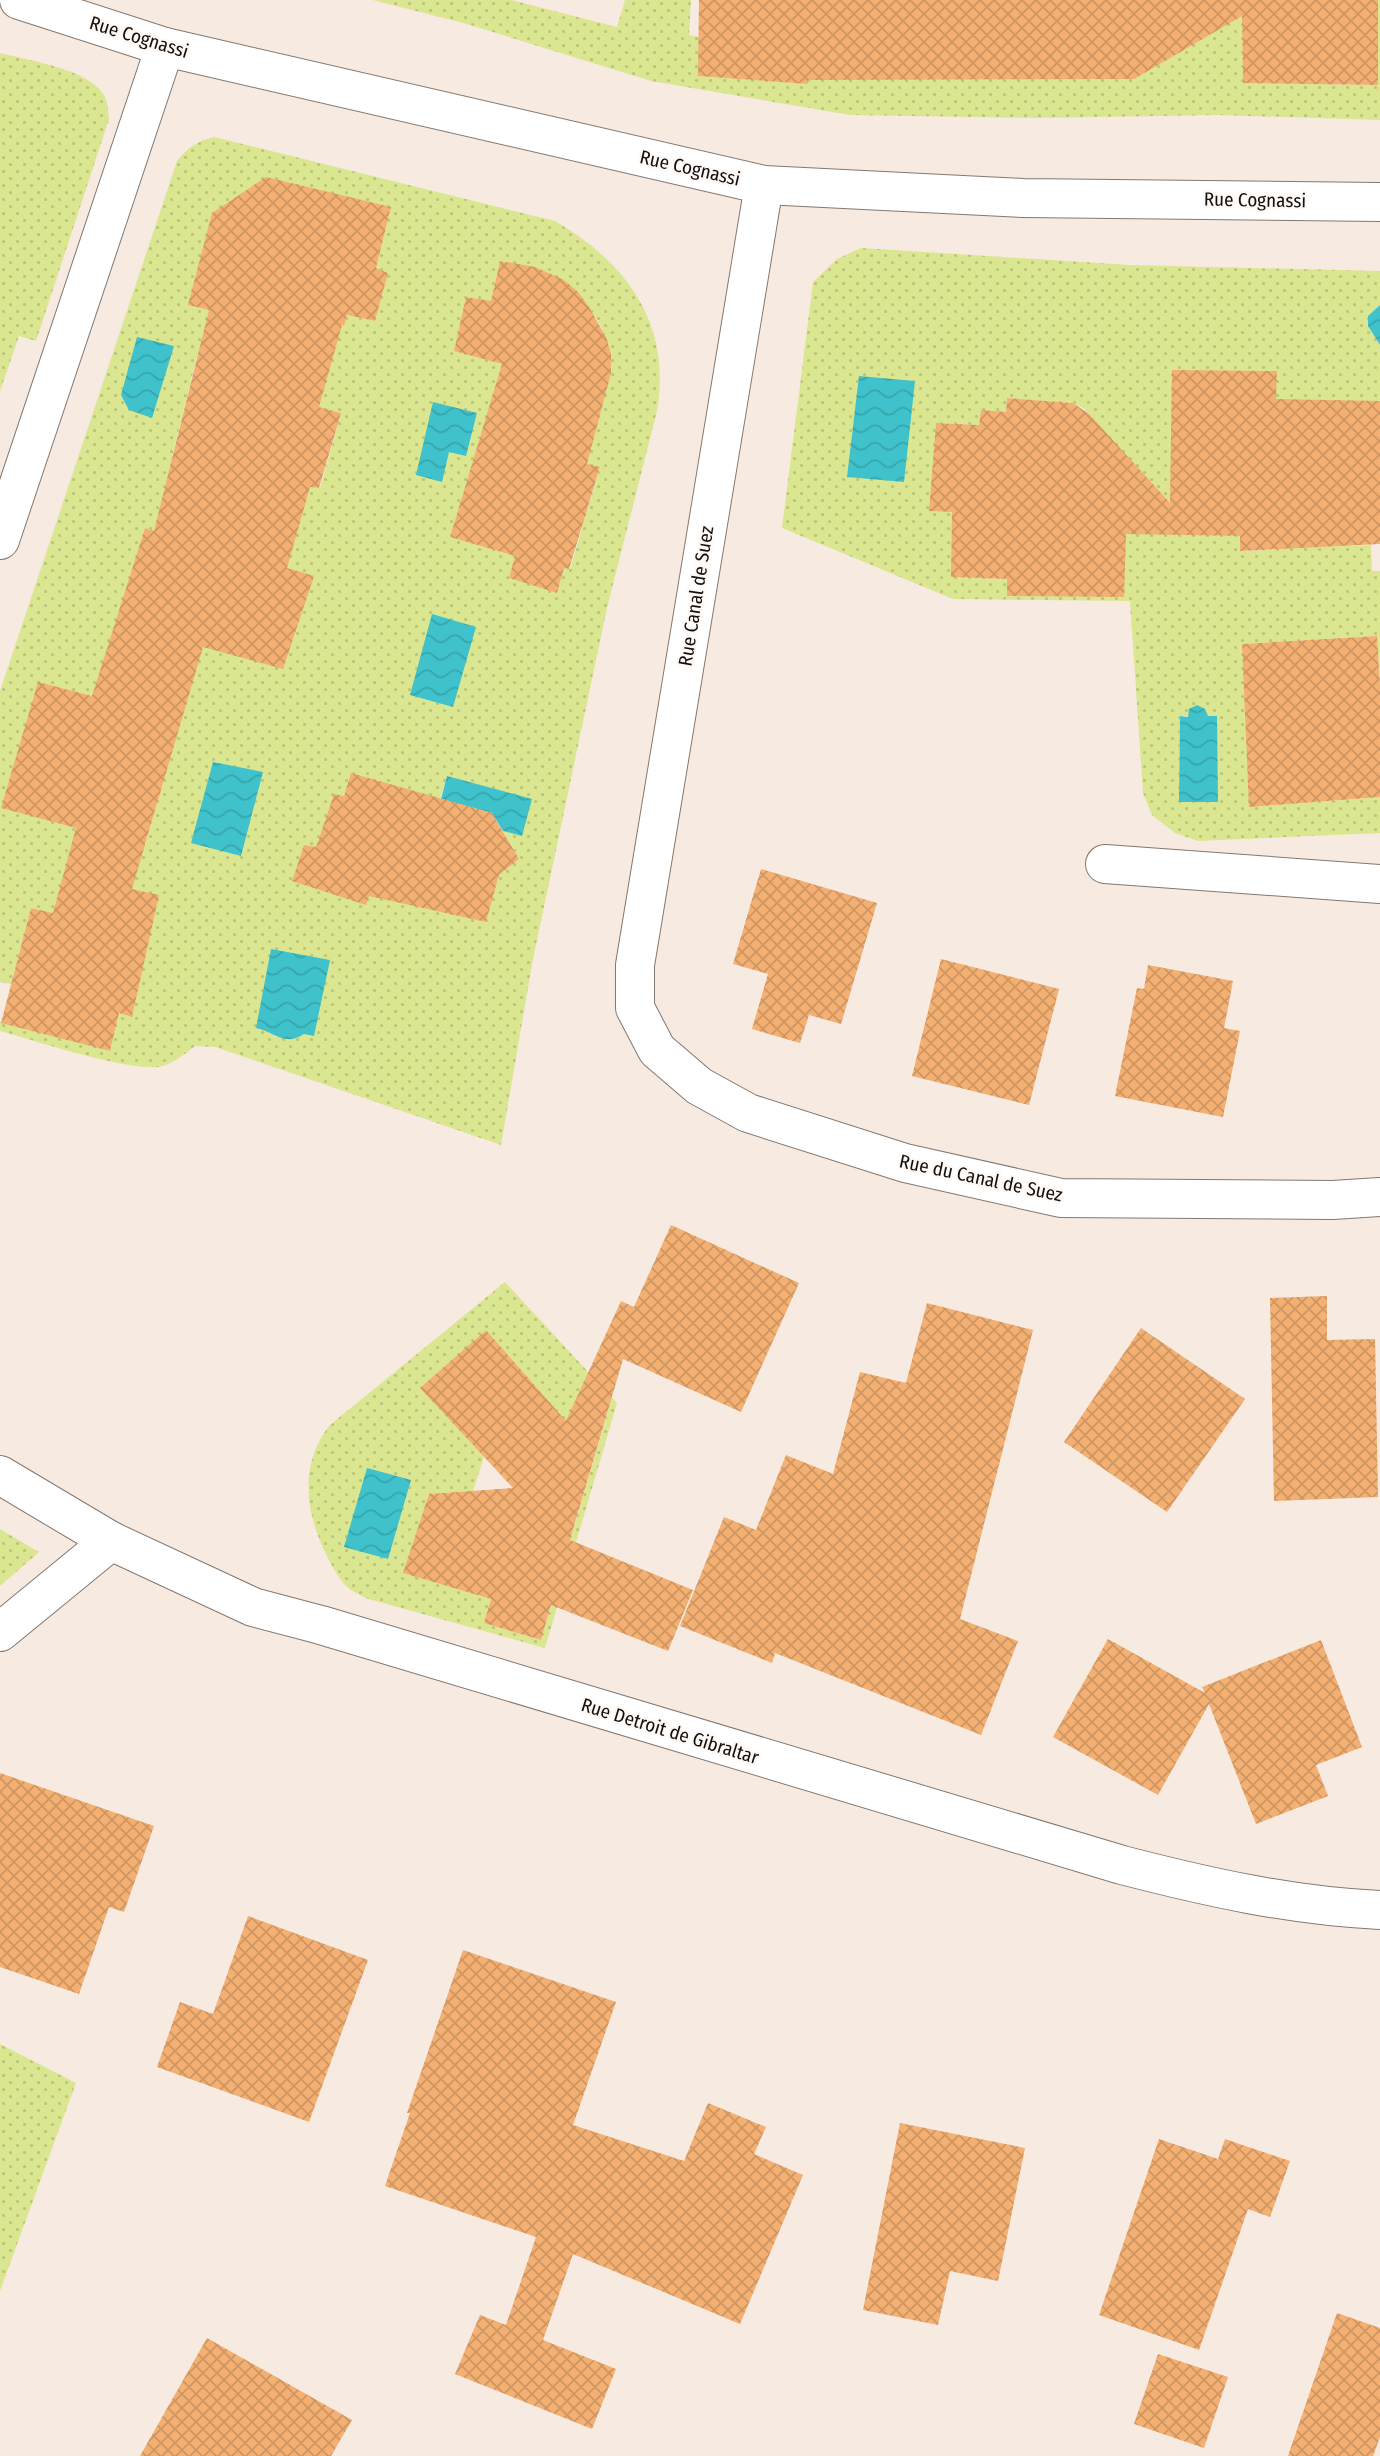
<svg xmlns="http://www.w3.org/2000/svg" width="1380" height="2456" font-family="'Fira Sans Condensed',sans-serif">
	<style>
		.grass { fill: url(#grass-dots); fill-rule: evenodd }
		.water { fill: url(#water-waves) }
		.building { fill: url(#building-cross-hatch) }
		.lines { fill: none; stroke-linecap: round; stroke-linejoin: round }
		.minor-casing { stroke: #837870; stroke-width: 40 }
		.minor { stroke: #fff; stroke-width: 38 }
		.labels { text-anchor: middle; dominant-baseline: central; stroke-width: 5; stroke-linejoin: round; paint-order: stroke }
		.street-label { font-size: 19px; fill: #130f0c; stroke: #fef9f5 }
	</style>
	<defs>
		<pattern id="grass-dots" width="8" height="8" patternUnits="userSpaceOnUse" patternTransform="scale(1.75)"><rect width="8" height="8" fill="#dbe690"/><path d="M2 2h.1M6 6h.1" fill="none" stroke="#bbc47b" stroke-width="1.8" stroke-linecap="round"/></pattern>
		<pattern id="water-waves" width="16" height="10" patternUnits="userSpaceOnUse" patternTransform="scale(1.75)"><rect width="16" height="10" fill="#3fc2cb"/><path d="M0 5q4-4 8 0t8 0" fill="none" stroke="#36a6ad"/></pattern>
		<pattern id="building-cross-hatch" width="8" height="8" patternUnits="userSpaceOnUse" patternTransform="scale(1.75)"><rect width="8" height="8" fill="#f3b072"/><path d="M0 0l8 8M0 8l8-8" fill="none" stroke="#cf9662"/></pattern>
	</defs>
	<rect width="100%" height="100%" fill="#f7eae1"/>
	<g class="grass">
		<path d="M 373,0 L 511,0 L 617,27 L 625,0 L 691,0 L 689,35 L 699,37 L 699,76 L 808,84 L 813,0 L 1242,0 L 1243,83 L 1377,85 L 1378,0 L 1380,0 L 1380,120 L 1219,115 L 1037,118 L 850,115 L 651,81 L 467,24 Z"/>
		<path d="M 0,53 C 27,60 93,70 105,97 C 108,103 108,112 109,119 L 36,341 L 19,336 L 0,391 Z"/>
		<path d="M 214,137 L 555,221 C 627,263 672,324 657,411 L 607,608 L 533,959 L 501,1145 L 215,1047 L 195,1046 C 185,1054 175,1062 163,1066 C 135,1074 33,1040 0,1031 L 0,1022 L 110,1051 L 119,1013 L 132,1017 L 158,895 L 112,885 L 53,913 L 31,908 L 11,984 L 0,982 L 0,691 L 177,161 C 187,148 197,141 214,137 ZM 247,190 L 391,207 L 376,268 L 388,273 L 375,321 L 347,315 L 343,326 L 308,317 L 229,315 L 189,305 L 212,213 ZM 500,261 C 540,268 570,277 592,312 C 597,320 603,328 605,337 C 610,353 606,375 606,392 L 454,351 L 466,297 L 491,301 ZM 197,356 L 323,389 L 319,407 L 341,413 L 320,488 L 246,478 L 172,457 ZM 477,413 L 466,455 L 449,451 ZM 481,434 L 600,468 L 588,508 L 577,505 L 571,522 L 583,525 L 570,569 L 564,568 L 557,593 L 509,578 L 515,556 L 450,537 ZM 145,528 L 313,576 L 116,622 ZM 181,720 L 145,846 L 1,808 ZM 351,773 L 440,799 L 447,777 L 522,835 L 503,831 L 519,859 L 499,875 L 486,922 L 402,903 L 373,880 L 292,881 L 304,846 L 316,847 L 334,794 L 344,796 ZM 329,960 L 304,1034 L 299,1037 L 275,1037 L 269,1031 L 256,1028 Z"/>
		<path d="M 861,248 L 1130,265 L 1380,271 L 1380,305 L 1368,316 L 1368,326 L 1380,345 L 1380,401 L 1353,401 L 1352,546 L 1371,545 L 1372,571 L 1380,571 L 1380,685 L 1377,636 L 1242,644 L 1250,807 L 1380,797 L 1380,833 L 1198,841 L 1175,833 L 1152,815 L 1143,793 L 1130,601 L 953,599 L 782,528 L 813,282 L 837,259 ZM 1276,371 L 1274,550 L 1240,551 L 1240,536 L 1170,534 ZM 1007,398 L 1073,403 L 1083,408 L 1096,422 L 1076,596 L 1008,596 L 1007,579 L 952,577 L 952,512 L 930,510 L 936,423 L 979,425 L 981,410 L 1006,412 ZM 1180,716 L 1216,716 L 1179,802 Z"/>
		<path d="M 505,1282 L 617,1403 L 545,1648 L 365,1598 C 359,1594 351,1591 346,1586 C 338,1578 331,1564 326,1554 C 305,1512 299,1463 330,1425 ZM 486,1330 L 573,1429 L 584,1400 L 609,1408 L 541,1640 L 484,1623 L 491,1599 L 404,1573 L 429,1494 L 473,1491 L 484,1457 L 421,1388 Z"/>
		<path d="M 0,1529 L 39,1552 L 0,1586 Z"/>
		<path d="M 0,2044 L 76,2083 L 0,2291 Z"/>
	</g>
	<g class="water">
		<path d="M 1380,305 L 1380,345 L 1368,326 L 1368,316 Z"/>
		<path d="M 137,337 L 174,346 L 152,418 L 129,410 L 121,395 Z"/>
		<path d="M 859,376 L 915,381 L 904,482 L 847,477 Z"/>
		<path d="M 433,402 L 477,413 L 466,456 L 449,452 L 442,482 L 416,475 Z"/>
		<path d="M 432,614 L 476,627 L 453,707 L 410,695 Z"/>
		<path d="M 1197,705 L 1205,709 L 1208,716 L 1217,716 L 1218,802 L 1179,802 L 1180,716 L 1188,717 L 1189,709 Z"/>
		<path d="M 213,762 L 263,772 L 241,856 L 191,843 Z"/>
		<path d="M 447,776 L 532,799 L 522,836 L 503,831 L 492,813 L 441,799 Z"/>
		<path d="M 271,949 L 330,960 L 314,1036 L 304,1034 C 284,1047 275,1032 256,1028 Z"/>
		<path d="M 367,1468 L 411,1480 L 388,1559 L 344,1547 Z"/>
	</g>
	<g class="building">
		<path d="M 699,0 L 1378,0 L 1378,85 L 1243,83 L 1242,16 L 1134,79 L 808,80 L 808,84 L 698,76 Z"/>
		<path d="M 266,177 L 391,207 L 376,268 L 388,273 L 375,321 L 347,315 L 344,326 L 342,325 L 319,407 L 341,413 L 319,488 L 310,487 L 287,568 L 314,576 L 283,669 L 203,647 L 132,889 L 159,895 L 132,1017 L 119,1013 L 110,1051 L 1,1023 L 31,908 L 53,913 L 76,828 L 1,808 L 38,682 L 92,696 L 145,528 L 154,531 L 209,310 L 188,305 L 212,213 Z"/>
		<path d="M 500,261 L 535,267 L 564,280 L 578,292 L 589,307 L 606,337 L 611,354 L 611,373 L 587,464 L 600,467 L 569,569 L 564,568 L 557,593 L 509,578 L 515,556 L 450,537 L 502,364 L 454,351 L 466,297 L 491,301 Z"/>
		<path d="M 1172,370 L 1277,371 L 1276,399 L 1380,401 L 1380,544 L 1240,551 L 1240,536 L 1126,534 L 1124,597 L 1007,596 L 1007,579 L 951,577 L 952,512 L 929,511 L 936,423 L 979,425 L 981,410 L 1006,412 L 1007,398 L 1073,403 L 1089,414 L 1170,503 Z"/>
		<path d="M 1377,636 L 1380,685 L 1380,797 L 1249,807 L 1242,644 Z"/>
		<path d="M 351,773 L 492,813 L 519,859 L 499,875 L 486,922 L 369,896 L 366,905 L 292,881 L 304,845 L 316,847 L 334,794 L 344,796 Z"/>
		<path d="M 761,869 L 877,903 L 841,1024 L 809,1015 L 800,1043 L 752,1029 L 768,974 L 733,964 Z"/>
		<path d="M 941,959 L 1059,989 L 1029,1105 L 912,1076 Z"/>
		<path d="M 1148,965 L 1233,981 L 1224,1028 L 1240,1031 L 1223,1117 L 1115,1096 L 1137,988 L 1144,989 Z"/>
		<path d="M 671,1225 L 799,1283 L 741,1412 L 623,1359 L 570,1540 L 693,1590 L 668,1651 L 551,1605 L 541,1640 L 484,1623 L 491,1599 L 403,1573 L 429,1494 L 513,1488 L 420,1388 L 486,1330 L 566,1421 L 621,1301 L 634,1307 Z"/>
		<path d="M 1327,1296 L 1327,1340 L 1375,1339 L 1378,1497 L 1274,1501 L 1270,1298 Z"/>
		<path d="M 927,1303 L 1033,1330 L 960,1619 L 1018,1641 L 981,1735 L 775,1653 L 772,1663 L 680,1626 L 724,1517 L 756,1530 L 786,1455 L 833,1474 L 860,1372 L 906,1383 Z"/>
		<path d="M 1141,1328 L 1245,1399 L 1167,1512 L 1064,1442 Z"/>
		<path d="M 1108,1639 L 1205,1693 L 1202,1687 L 1321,1640 L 1362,1747 L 1316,1765 L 1328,1796 L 1256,1824 L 1209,1704 L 1158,1795 L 1053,1737 Z"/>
		<path d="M 0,1773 L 154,1826 L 124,1912 L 109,1907 L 79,1994 L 0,1967 Z"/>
		<path d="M 248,1916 L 368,1960 L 309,2122 L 157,2067 L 180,2002 L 213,2014 Z"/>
		<path d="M 463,1950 L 616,2002 L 573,2125 L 684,2161 L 708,2103 L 766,2127 L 754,2154 L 803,2175 L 740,2324 L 573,2254 L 543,2340 L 616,2369 L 592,2429 L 455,2374 L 480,2315 L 506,2325 L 536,2237 L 385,2186 L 410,2113 L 407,2113 Z"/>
		<path d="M 900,2123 L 1025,2148 L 998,2281 L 950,2271 L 938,2325 L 863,2310 Z"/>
		<path d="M 1159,2139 L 1218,2159 L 1225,2139 L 1290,2161 L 1270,2217 L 1248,2209 L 1199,2350 L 1099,2315 Z"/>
		<path d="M 1337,2313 L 1380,2328 L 1380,2437 L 1373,2456 L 1288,2456 Z"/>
		<path d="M 207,2338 L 352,2420 L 331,2456 L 140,2456 Z"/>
		<path d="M 1158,2354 L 1228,2377 L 1204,2448 L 1134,2424 Z"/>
	</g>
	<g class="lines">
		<g class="minor-casing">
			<g id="minor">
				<path d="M 19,0 L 165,47 L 764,185 L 1023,198 L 1380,202"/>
				<path d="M 764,185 L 635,965 L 635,1008 L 657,1050 L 699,1086 L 748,1113 L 905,1163 L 1061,1198 L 1333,1200 L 1380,1197"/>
				<path d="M 0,540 L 165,47"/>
				<path d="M 1105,864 L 1380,884"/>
				<path d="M 0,1475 L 111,1541 L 253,1607 L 321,1625 L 1122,1865 C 1207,1887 1292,1906 1380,1910"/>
				<path d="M 0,1632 L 111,1541"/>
			</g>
		</g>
		<use href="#minor" class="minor"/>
	</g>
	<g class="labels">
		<g class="street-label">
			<text transform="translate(139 37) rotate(17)">Rue Cognassi</text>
			<text transform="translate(690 168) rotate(13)">Rue Cognassi</text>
			<text transform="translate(1255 200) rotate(1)">Rue Cognassi</text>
			<text transform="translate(696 596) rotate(-81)">Rue Canal de Suez</text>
			<text transform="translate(981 1178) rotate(12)">Rue du Canal de Suez</text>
			<text transform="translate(670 1731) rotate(17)">Rue Detroit de Gibraltar</text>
		</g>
	</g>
</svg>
